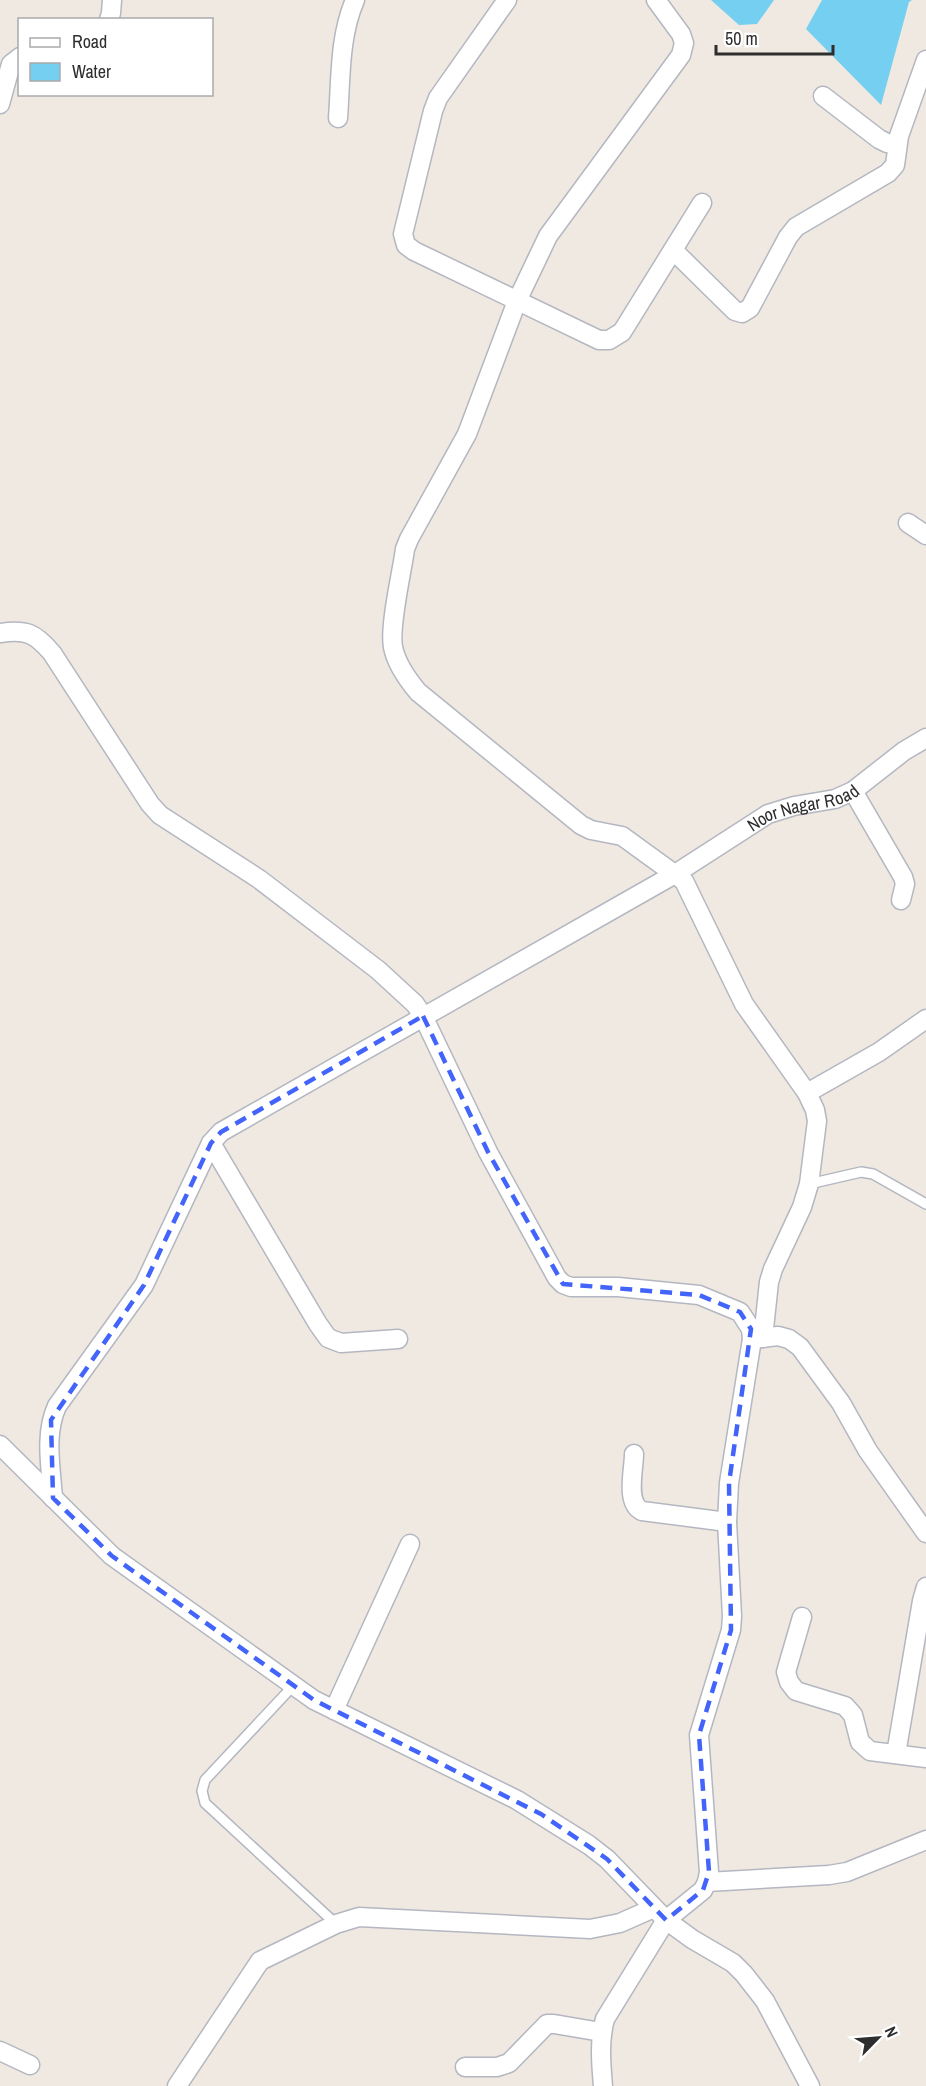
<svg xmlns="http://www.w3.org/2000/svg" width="926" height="2086" font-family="'Archivo Narrow',sans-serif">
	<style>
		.water { fill: #75cff0 }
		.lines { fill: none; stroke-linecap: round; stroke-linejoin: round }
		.lane-casing { stroke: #b4b7c1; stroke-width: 12 }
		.street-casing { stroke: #b4b7c1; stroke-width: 21 }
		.lane { stroke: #fff; stroke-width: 9 }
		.street { stroke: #fff; stroke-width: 18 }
		.marked { fill: none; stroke: #4264fb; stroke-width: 4.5; stroke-dasharray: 12 8; stroke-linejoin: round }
		.labels { text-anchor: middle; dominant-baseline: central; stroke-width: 4.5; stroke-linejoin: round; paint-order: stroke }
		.street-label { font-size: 18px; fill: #2e2e2e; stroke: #fff }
	</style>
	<rect width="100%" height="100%" fill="#efe9e1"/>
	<g class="water">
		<path d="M 711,0 L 774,0 L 757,24 L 739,25 Z"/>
		<path d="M 822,0 L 912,0 L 909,2 L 881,105 L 806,29 Z"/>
	</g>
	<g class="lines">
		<g class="lane-casing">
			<g id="lane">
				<path d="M 809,1184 L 861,1172 L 873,1174 L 926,1204"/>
				<path d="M 293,1686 L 205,1780 L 202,1791 L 205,1803 L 336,1924"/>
			</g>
		</g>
		<g class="street-casing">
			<g id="street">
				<path d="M 507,0 L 438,98 L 433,111 L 403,234 L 406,245 L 414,251 L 599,340 L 609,340 L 622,332 L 702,203"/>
				<path d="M 656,0 L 681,34 L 684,43 L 681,55 L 548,236 L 517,301 L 467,434 L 409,539 L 405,549 C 402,572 389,626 393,647 C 396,663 408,680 418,692 L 581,825 L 591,830 L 622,836 L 684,881 L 744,1004 L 807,1093 L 815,1110 L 817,1121 L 809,1184 L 802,1207 L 773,1269 L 769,1282 L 763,1338"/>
				<path d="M 109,20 L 111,13 L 112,0"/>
				<path d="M 823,96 L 879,139 L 887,143 L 897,145"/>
				<path d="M 0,104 L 11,64 L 20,57"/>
				<path d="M 338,118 C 341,78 339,37 355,0"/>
				<path d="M 673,250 L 735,311 L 742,313 L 750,308 L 788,237 L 796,227 L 888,173 L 895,165 L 899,136 L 926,60"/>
				<path d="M 908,523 L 926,535"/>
				<path d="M 0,633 C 26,629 35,633 52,653 L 150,804 L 160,815 L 259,879 L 378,970 L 415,1004 L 423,1016 L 488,1152 L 557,1278 L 563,1284 L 571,1287 L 618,1287 L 699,1295 L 740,1312 L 751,1329 L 752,1339 L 729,1483 L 727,1522 L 732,1616 L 731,1630 L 699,1735 L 709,1872 L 707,1882 L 703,1890 L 666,1920 L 605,2019 C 599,2041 601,2063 603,2086"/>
				<path d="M 853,791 L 903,877 L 905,884 L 901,900"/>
				<path d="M 807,1093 L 879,1052 L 926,1019"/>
				<path d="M 211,1143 L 318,1324 L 328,1338 L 341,1343 L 398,1339"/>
				<path d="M 752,1339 L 778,1336 L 789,1339 L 800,1347 L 841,1403 L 868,1451 L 926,1533"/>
				<path d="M 0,1445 L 112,1556 L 314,1700 L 517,1800 L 589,1845 L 607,1859 L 666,1920 L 692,1939 L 733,1963 L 744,1974 L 765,2001 L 810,2086"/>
				<path d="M 634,1454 C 634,1470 625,1503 642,1511 L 727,1522"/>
				<path id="s1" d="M 53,1498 C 51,1468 44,1434 57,1406 L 144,1285 L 211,1143 L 221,1132 L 675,874 L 768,814 L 794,806 L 835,799 L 853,791 L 904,751 L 926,738"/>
				<path d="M 802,1617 L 786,1672 L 789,1682 L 796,1691 L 845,1706 L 853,1715 L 860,1742 L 870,1751 L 926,1758"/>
				<path d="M 334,1710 L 410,1544"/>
				<path d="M 896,1754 L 922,1601 L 926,1587"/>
				<path d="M 707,1882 L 829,1875 L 847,1872 L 926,1840"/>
				<path d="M 0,2051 L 30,2065"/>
				<path d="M 465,2067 L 497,2067 L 509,2063 L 547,2024 L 554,2024 L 601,2032"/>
				<path d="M 177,2086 L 260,1961 L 336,1924 L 359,1917 L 590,1929 L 620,1923 L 654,1908"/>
			</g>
		</g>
		<use href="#lane" class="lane"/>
		<use href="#street" class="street"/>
	</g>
	<path class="marked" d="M 423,1016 L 488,1152 L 563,1284 L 699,1295 L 740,1312 L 751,1329 L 729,1483 L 731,1630 L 699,1735 L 709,1872 L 703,1890 L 666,1920 L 607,1859 L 541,1814 L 314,1700 L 112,1556 L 53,1498 L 51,1420 L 144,1285 L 211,1143 L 221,1132 Z"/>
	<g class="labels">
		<g class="street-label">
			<text stroke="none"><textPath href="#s1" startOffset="1082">Noor Nagar Road</textPath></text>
		</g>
	</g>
	<rect x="18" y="18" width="195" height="78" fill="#ffffff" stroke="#ababab" stroke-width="1.5"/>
	<rect x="30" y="38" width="30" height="9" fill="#ffffff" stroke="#ababab" stroke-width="1.5"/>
	<text x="72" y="48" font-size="18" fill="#2e2e2e">Road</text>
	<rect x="30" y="63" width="30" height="18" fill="#75cff0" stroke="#ababab" stroke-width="1.5"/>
	<text x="72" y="78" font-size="18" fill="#2e2e2e">Water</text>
	<g transform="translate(878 2038) rotate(65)" stroke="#ffffff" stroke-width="4.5" paint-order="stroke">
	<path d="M0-4.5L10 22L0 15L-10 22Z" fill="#2e2e2e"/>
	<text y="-9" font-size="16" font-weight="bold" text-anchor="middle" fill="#2e2e2e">N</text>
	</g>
	<path d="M716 45v9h117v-9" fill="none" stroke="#2e2e2e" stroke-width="3"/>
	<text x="725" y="45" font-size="18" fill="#2e2e2e" stroke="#ffffff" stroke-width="4.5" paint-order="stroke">50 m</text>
</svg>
